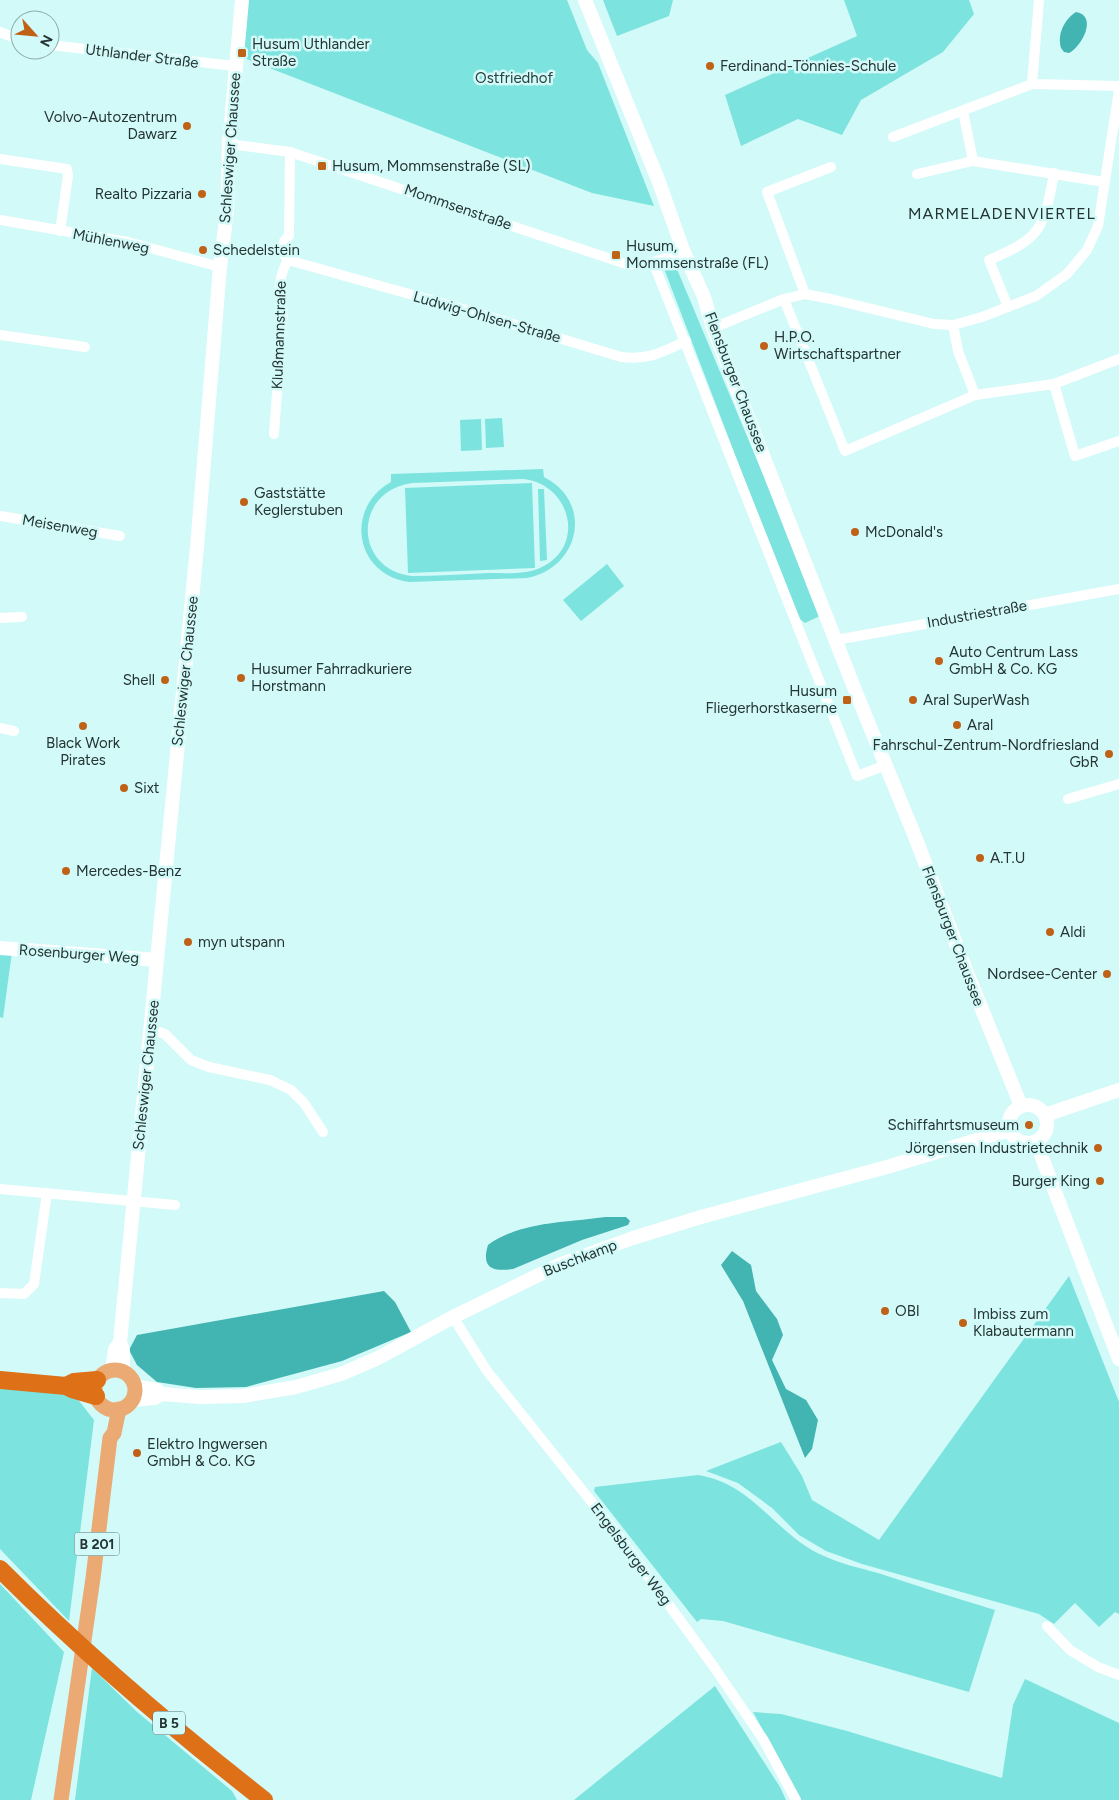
<svg xmlns="http://www.w3.org/2000/svg" width="1119" height="1800" font-family="Figtree,sans-serif">
	<style>
		.green { fill: #7ce3df; fill-rule: evenodd }
		.water { fill: #42b4b1 }
		.lines { fill: none; stroke-linecap: round; stroke-linejoin: round }
		.street { stroke: #fff; stroke-width: 10 }
		.secondary { stroke: #fff; stroke-width: 14 }
		.primary { stroke: #eba974; stroke-width: 15 }
		.highway { stroke: #de7017; stroke-width: 18 }
		.poi-dot { fill: #c06118; stroke: #d2faf8; stroke-width: 2 }
		.labels { text-anchor: middle; dominant-baseline: central; stroke-width: 5; stroke-linejoin: round; paint-order: stroke }
		.shield { fill: #d2faf8; stroke: #596f6f; stroke-width: 1 }
		.shield-label { font-size: 14px; font-weight: bold; fill: #253434 }
		.poi-label { font-size: 15px; fill: #253434; stroke: #d2faf8; text-anchor: start }
		.street-label { font-size: 15px; fill: #253434; stroke: #d2faf8 }
		.park-label { font-size: 15px; fill: #284140; stroke: #d2faf8 }
		.neighbourhood-label { font-size: 16px; letter-spacing: 1px; fill: #253434; stroke: #d2faf8 }
	</style>
	<rect width="100%" height="100%" fill="#d2faf8"/>
	<g class="green">
		<path d="M 246,0 L 567,0 L 587,50 L 598,63 L 654,206 L 592,193 L 244,58 Z"/>
		<path d="M 603,0 L 673,0 L 669,16 L 617,36 Z"/>
		<path d="M 844,0 L 969,0 L 974,14 L 943,52 L 861,100 L 842,135 L 798,119 L 741,146 L 725,95 L 857,36 Z"/>
		<path d="M 674,262 L 822,615 L 805,623 L 797,617 L 663,266 Z"/>
		<path d="M 502,418 L 504,447 L 486,448 L 485,419 Z"/>
		<path d="M 481,419 L 482,450 L 461,451 L 460,420 Z"/>
		<path d="M 543,469 L 544,477 C 594,502 580,568 527,578 L 409,582 C 355,575 344,508 391,482 L 391,474 ZM 523,479 C 571,484 586,546 542,567 C 526,575 506,573 489,573 C 463,574 437,576 412,576 C 353,569 353,491 412,483 Z"/>
		<path d="M 532,483 L 535,568 L 408,573 L 405,488 Z"/>
		<path d="M 538,489 L 544,489 L 547,560 L 540,561 Z"/>
		<path d="M 607,564 L 624,586 L 581,621 L 563,600 Z"/>
		<path d="M 0,951 L 12,952 L 3,1018 L 0,1017 Z"/>
		<path d="M 1069,1276 L 1119,1402 L 1119,1614 L 1115,1612 L 1099,1627 L 1075,1603 L 1054,1624 L 1039,1614 L 862,1564 L 826,1551 L 799,1535 L 772,1508 L 738,1483 L 706,1471 L 781,1442 L 802,1476 L 812,1500 L 879,1540 Z"/>
		<path d="M 0,1387 L 29,1388 L 76,1397 L 94,1420 L 69,1621 L 0,1549 Z"/>
		<path d="M 698,1475 C 755,1484 775,1535 824,1556 C 841,1564 860,1568 878,1573 C 917,1586 956,1598 995,1610 L 969,1692 L 723,1621 L 701,1619 L 697,1622 L 594,1491 L 595,1487 Z"/>
		<path d="M 0,1584 L 64,1652 L 31,1800 L 0,1800 Z"/>
		<path d="M 92,1668 L 136,1711 L 232,1791 L 237,1800 L 75,1800 Z"/>
		<path d="M 1025,1679 L 1119,1723 L 1119,1800 L 801,1800 L 753,1712 L 781,1714 L 847,1731 L 1002,1778 L 1013,1705 Z"/>
		<path d="M 715,1686 L 780,1787 L 786,1800 L 574,1800 Z"/>
	</g>
	<g class="water">
		<path d="M 1076,12 C 1098,16 1082,46 1069,53 L 1064,52 L 1061,48 C 1057,34 1064,20 1076,12 Z"/>
		<path d="M 605,1217 L 626,1217 L 630,1221 L 628,1225 L 582,1240 L 513,1269 C 492,1272 481,1268 488,1245 C 521,1221 566,1223 605,1217 Z"/>
		<path d="M 732,1251 L 751,1265 L 756,1291 L 777,1319 L 783,1335 L 772,1360 L 786,1389 L 806,1400 L 818,1420 L 812,1449 L 805,1458 L 743,1301 L 721,1265 Z"/>
		<path d="M 384,1291 L 395,1302 L 411,1332 L 342,1361 L 246,1387 L 196,1388 L 157,1382 L 137,1365 L 129,1350 L 137,1335 Z"/>
	</g>
	<g class="lines">
		<g class="street">
			<path d="M 1039,0 L 1032,84 L 1119,86"/>
			<path d="M 0,32 L 20,40"/>
			<path d="M 50,45 L 235,66"/>
			<path d="M 893,137 L 1032,84"/>
			<path d="M 229,144 L 290,152 L 626,264 C 646,268 665,258 683,250"/>
			<path d="M 0,159 L 67,169 L 68,176 L 60,231"/>
			<path d="M 973,161 L 1104,182"/>
			<path d="M 917,174 L 973,161 L 963,111"/>
			<path d="M 0,220 L 128,242 L 220,267"/>
			<path d="M 288,260 L 477,313 L 621,357 C 649,360 661,353 686,341"/>
			<path d="M 653,262 L 857,776 L 886,765"/>
			<path d="M 805,294 L 767,192 L 831,167"/>
			<path d="M 784,299 L 845,451 L 975,395 L 1054,384 L 1119,359"/>
			<path d="M 1008,307 L 989,260 C 1042,238 1044,228 1054,173"/>
			<path d="M 953,325 L 958,351 L 975,395"/>
			<path d="M 713,328 L 784,299 L 805,294 L 831,299 L 934,324 L 953,325 L 982,317 L 1036,296 L 1067,274 L 1087,250 L 1098,226 L 1119,90"/>
			<path d="M 0,335 L 85,347"/>
			<path d="M 1054,384 L 1075,456 L 1119,441"/>
			<path d="M 274,434 L 283,311 C 277,295 279,275 288,260 L 283,253 L 284,241 L 289,236 L 290,152"/>
			<path d="M 0,516 L 120,536"/>
			<path d="M 0,618 L 22,617"/>
			<path d="M 836,640 L 1119,589"/>
			<path d="M 0,728 L 14,731"/>
			<path d="M 1068,799 L 1119,784"/>
			<path d="M 150,1029 L 165,1034 L 191,1060 L 209,1067 L 270,1080 L 291,1090 L 304,1103 L 323,1132"/>
			<path d="M 0,1189 L 175,1205"/>
			<path d="M 0,1293 L 24,1294 L 34,1284 L 47,1193"/>
			<path d="M 453,1317 L 487,1371 L 618,1535 L 714,1667 L 763,1739 L 796,1800"/>
			<path d="M 1047,1626 L 1070,1650 L 1098,1667 L 1119,1675"/>
		</g>
		<g class="secondary">
			<path d="M 585,0 L 659,182 L 683,250 L 704,297 L 713,328 L 857,695 L 916,839 L 966,970 L 1021,1106"/>
			<path d="M 0,948 L 157,960"/>
			<circle cx="1028" cy="1124" r="19"/>
			<path d="M 1045,1115 L 1119,1090"/>
			<path d="M 1036,1142 L 1119,1359"/>
			<path d="M 112,1370 L 115,1349 L 120,1343"/>
			<path d="M 123,1372 L 123,1351 L 120,1342 L 197,547 L 220,267 L 227,211 L 229,144 L 242,0"/>
			<path d="M 134,1386 L 157,1390 L 161,1394 L 200,1397 L 243,1396 L 296,1387 L 341,1374 L 378,1358 L 453,1317 L 561,1264 L 633,1238 L 701,1217 L 887,1167 L 1010,1130"/>
			<path d="M 132,1400 L 155,1398 L 161,1394"/>
		</g>
		<g class="primary">
			<circle cx="115" cy="1390" r="20"/>
			<path d="M 61,1800 L 93,1578 L 110,1438 L 114,1433 L 119,1409"/>
		</g>
		<g class="highway">
			<path d="M 0,1380 L 66,1386 L 72,1389 L 96,1396"/>
			<path d="M 66,1386 L 74,1382 L 97,1380"/>
			<path d="M 0,1569 C 83,1652 172,1728 264,1800"/>
		</g>
	</g>
	<g class="poi-dot">
		<rect x="237" y="48" width="10" height="10" rx="2.5"/>
		<circle cx="710" cy="66" r="5"/>
		<circle cx="187" cy="126" r="5"/>
		<rect x="317" y="161" width="10" height="10" rx="2.5"/>
		<circle cx="202" cy="194" r="5"/>
		<circle cx="203" cy="250" r="5"/>
		<rect x="611" y="250" width="10" height="10" rx="2.5"/>
		<circle cx="764" cy="346" r="5"/>
		<circle cx="244" cy="502" r="5"/>
		<circle cx="855" cy="532" r="5"/>
		<circle cx="939" cy="661" r="5"/>
		<circle cx="241" cy="678" r="5"/>
		<circle cx="165" cy="680" r="5"/>
		<rect x="842" y="695" width="10" height="10" rx="2.5"/>
		<circle cx="913" cy="700" r="5"/>
		<circle cx="957" cy="725" r="5"/>
		<circle cx="83" cy="726" r="5"/>
		<circle cx="1109" cy="754" r="5"/>
		<circle cx="124" cy="788" r="5"/>
		<circle cx="980" cy="858" r="5"/>
		<circle cx="66" cy="871" r="5"/>
		<circle cx="1050" cy="932" r="5"/>
		<circle cx="188" cy="942" r="5"/>
		<circle cx="1107" cy="974" r="5"/>
		<circle cx="1029" cy="1125" r="5"/>
		<circle cx="1098" cy="1148" r="5"/>
		<circle cx="1100" cy="1181" r="5"/>
		<circle cx="885" cy="1311" r="5"/>
		<circle cx="963" cy="1323" r="5"/>
		<circle cx="137" cy="1453" r="5"/>
	</g>
	<g class="labels">
		<g class="shield">
			<rect x="74.5" y="1532.5" width="45" height="23" rx="4"/>
			<rect x="153" y="1711.5" width="32" height="23" rx="4"/>
		</g>
		<g class="shield-label">
			<text x="97" y="1544">B 201</text>
			<text x="169" y="1723">B 5</text>
		</g>
		<g class="poi-label">
			<text x="252" y="44">Husum Uthlander<tspan x="252" dy="17">Straße</tspan></text>
			<text x="720" y="66">Ferdinand-Tönnies-Schule</text>
			<text x="177" y="117" text-anchor="end">Volvo-Autozentrum<tspan x="177" dy="17">Dawarz</tspan></text>
			<text x="332" y="166">Husum, Mommsenstraße (SL)</text>
			<text x="192" y="194" text-anchor="end">Realto Pizzaria</text>
			<text x="626" y="246">Husum,<tspan x="626" dy="17">Mommsenstraße (FL)</tspan></text>
			<text x="213" y="250">Schedelstein</text>
			<text x="774" y="337">H.P.O.<tspan x="774" dy="17">Wirtschaftspartner</tspan></text>
			<text x="254" y="493">Gaststätte<tspan x="254" dy="17">Keglerstuben</tspan></text>
			<text x="865" y="532">McDonald's</text>
			<text x="949" y="652">Auto Centrum Lass<tspan x="949" dy="17">GmbH &amp; Co. KG</tspan></text>
			<text x="251" y="669">Husumer Fahrradkuriere<tspan x="251" dy="17">Horstmann</tspan></text>
			<text x="155" y="680" text-anchor="end">Shell</text>
			<text x="837" y="691" text-anchor="end">Husum<tspan x="837" dy="17">Fliegerhorstkaserne</tspan></text>
			<text x="923" y="700">Aral SuperWash</text>
			<text x="967" y="725">Aral</text>
			<text x="83" y="743" text-anchor="middle">Black Work<tspan x="83" dy="17">Pirates</tspan></text>
			<text x="1099" y="745" text-anchor="end">Fahrschul-Zentrum-Nordfriesland<tspan x="1099" dy="17">GbR</tspan></text>
			<text x="134" y="788">Sixt</text>
			<text x="990" y="858">A.T.U</text>
			<text x="76" y="871">Mercedes-Benz</text>
			<text x="1060" y="932">Aldi</text>
			<text x="198" y="942">myn utspann</text>
			<text x="1097" y="974" text-anchor="end">Nordsee-Center</text>
			<text x="1019" y="1125" text-anchor="end">Schiffahrtsmuseum</text>
			<text x="1088" y="1148" text-anchor="end">Jörgensen Industrietechnik</text>
			<text x="1090" y="1181" text-anchor="end">Burger King</text>
			<text x="895" y="1311">OBI</text>
			<text x="973" y="1314">Imbiss zum<tspan x="973" dy="17">Klabautermann</tspan></text>
			<text x="147" y="1444">Elektro Ingwersen<tspan x="147" dy="17">GmbH &amp; Co. KG</tspan></text>
		</g>
		<g class="street-label">
			<text transform="translate(142 56) rotate(7)">Uthlander Straße</text>
			<text transform="translate(230 148) rotate(-86)">Schleswiger Chaussee</text>
			<text transform="translate(458 207) rotate(19)">Mommsenstraße</text>
			<text transform="translate(111 241) rotate(11)">Mühlenweg</text>
			<text transform="translate(487 317) rotate(16)">Ludwig-Ohlsen-Straße</text>
			<text transform="translate(279 335) rotate(-88)">Klußmannstraße</text>
			<text transform="translate(736 382) rotate(69)">Flensburger Chaussee</text>
			<text transform="translate(60 526) rotate(10)">Meisenweg</text>
			<text transform="translate(977 614) rotate(-10)">Industriestraße</text>
			<text transform="translate(185 671) rotate(-84)">Schleswiger Chaussee</text>
			<text transform="translate(953 936) rotate(69)">Flensburger Chaussee</text>
			<text transform="translate(79 954) rotate(4)">Rosenburger Weg</text>
			<text transform="translate(146 1075) rotate(-84)">Schleswiger Chaussee</text>
			<text transform="translate(580 1258) rotate(-21)">Buschkamp</text>
			<text transform="translate(631 1554) rotate(53)">Engelsburger Weg</text>
		</g>
		<g class="park-label">
			<text x="514" y="78">Ostfriedhof</text>
		</g>
		<g class="neighbourhood-label">
			<text x="1002" y="213">MARMELADENVIERTEL</text>
		</g>
	</g>
	<g transform="translate(35 35) rotate(117)"><circle r="24" fill="#d2faf8" stroke="#8dabaa"/>
	<path d="M0-4L9 19L0 12L-9 19Z" fill="#c06118"/>
	<text y="-8" font-size="14" font-weight="bold" text-anchor="middle" fill="#253434">N</text>
	</g>
</svg>
